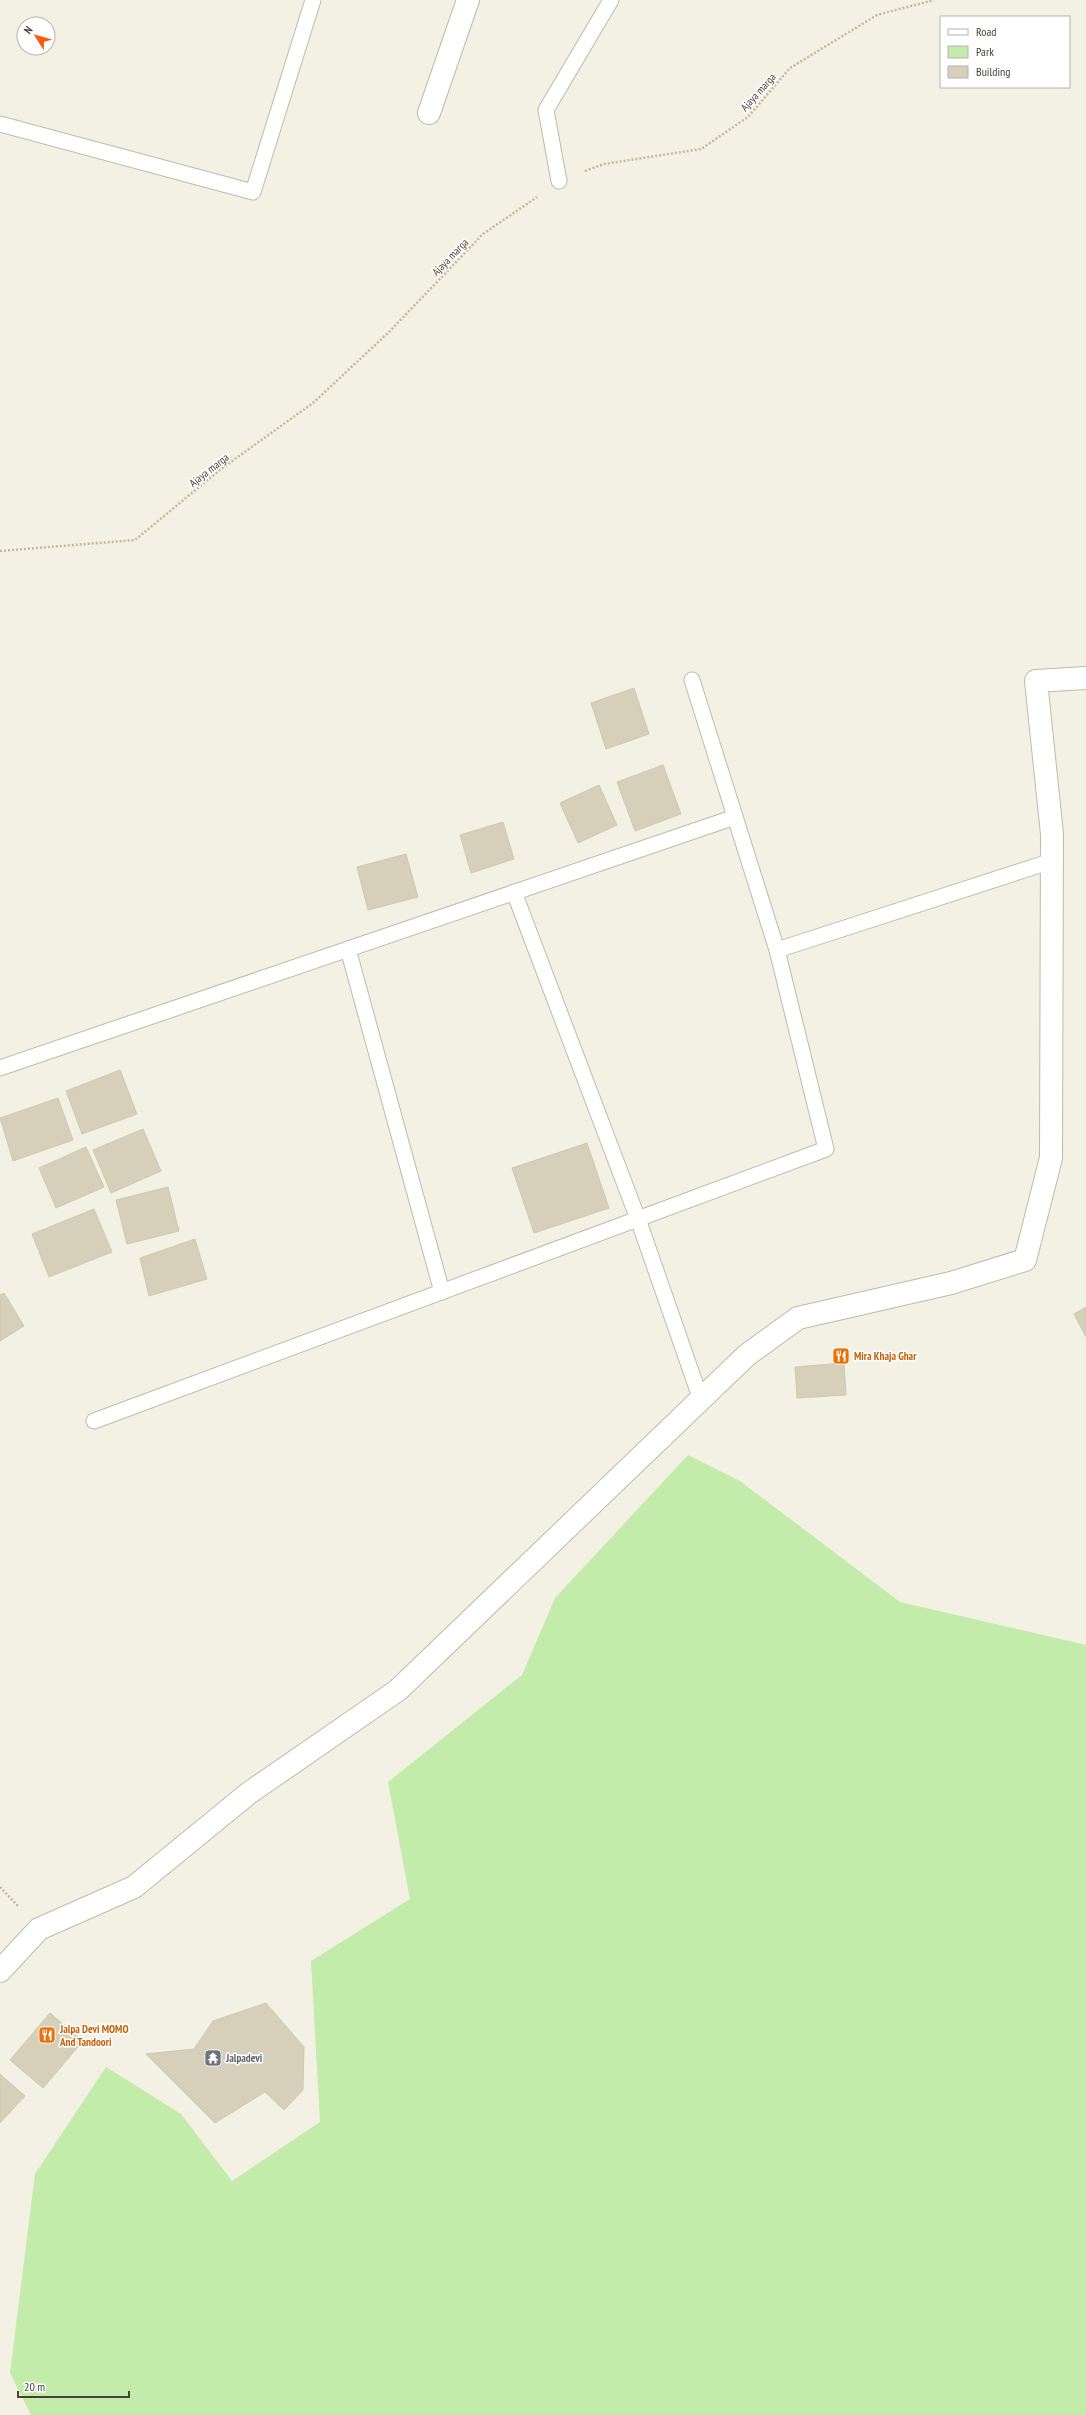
<svg xmlns="http://www.w3.org/2000/svg" width="1086" height="2415" font-family="'PT Sans Narrow',sans-serif">
	<style>
		.green { fill: #c3ebaa }
		.building { fill: #d6cfb9; stroke: #d1c9ac }
		.lines { fill: none; stroke-linecap: round; stroke-linejoin: round }
		.lane-casing { stroke: #bfbba6; stroke-width: 17 }
		.street-casing { stroke: #bfbba6; stroke-width: 24 }
		.path { stroke: #c2ba96; stroke-width: 2.5; stroke-dasharray: 2 2; stroke-linecap: butt }
		.lane { stroke: #fff; stroke-width: 15 }
		.street { stroke: #fff; stroke-width: 22 }
		.labels { text-anchor: middle; dominant-baseline: central; stroke-width: 3; stroke-linejoin: round; paint-order: stroke }
		.street-label { font-size: 11px; fill: #464234; stroke: #fff }
		.food-label { font-size: 11px; font-weight: bold; fill: #c56008; stroke: #fff; text-anchor: start }
		.worship-label { font-size: 11px; font-weight: bold; fill: #5b616d; stroke: #fff; text-anchor: start }
	</style>
	<rect width="100%" height="100%" fill="#f3f1e4"/>
	<path class="green" d="M 688,1455 L 740,1481 L 900,1602 L 1086,1645 L 1086,2415 L 31,2415 L 10,2373 L 35,2174 L 106,2067 L 181,2114 L 232,2181 L 320,2122 L 311,1961 L 410,1899 L 388,1782 L 522,1675 L 555,1598 Z"/>
	<g class="building">
		<path d="M 634,688 L 649,734 L 606,749 L 591,703 Z"/>
		<path d="M 663,765 L 681,814 L 635,831 L 617,782 Z"/>
		<path d="M 599,785 L 617,825 L 578,843 L 560,803 Z"/>
		<path d="M 503,822 L 514,859 L 471,873 L 460,835 Z"/>
		<path d="M 406,854 L 418,897 L 368,910 L 357,867 Z"/>
		<path d="M 120,1070 L 137,1114 L 82,1134 L 66,1091 Z"/>
		<path d="M 58,1098 L 73,1140 L 13,1161 L 0,1118 Z"/>
		<path d="M 143,1129 L 161,1171 L 111,1193 L 93,1150 Z"/>
		<path d="M 587,1143 L 609,1208 L 534,1233 L 512,1168 Z"/>
		<path d="M 86,1147 L 104,1187 L 56,1208 L 39,1168 Z"/>
		<path d="M 168,1187 L 179,1231 L 127,1244 L 116,1200 Z"/>
		<path d="M 94,1209 L 112,1252 L 49,1277 L 32,1234 Z"/>
		<path d="M 195,1239 L 207,1279 L 149,1296 L 140,1258 Z"/>
		<path d="M 4,1293 L 24,1326 L 0,1341 L 0,1295 Z"/>
		<path d="M 1086,1307 L 1086,1337 L 1074,1314 Z"/>
		<path d="M 844,1363 L 846,1395 L 797,1398 L 795,1367 Z"/>
		<path d="M 266,2003 L 304,2047 L 303,2090 L 284,2110 L 265,2092 L 215,2123 L 146,2054 L 194,2049 L 213,2021 Z"/>
		<path d="M 50,2013 L 83,2041 L 43,2088 L 10,2060 Z"/>
		<path d="M 0,2074 L 25,2096 L 0,2123 Z"/>
	</g>
	<g class="lines">
		<g class="lane-casing">
			<g id="lane">
				<path d="M 0,124 L 253,192 L 313,0"/>
				<path d="M 559,181 L 546,110 L 611,0"/>
				<path d="M 692,680 L 777,950"/>
				<path d="M 514,892 L 638,1219 L 701,1400"/>
				<path d="M 348,949 L 442,1292"/>
				<path d="M 0,1068 L 735,817"/>
				<path d="M 94,1421 L 826,1149 L 777,950 L 1052,861"/>
			</g>
		</g>
		<g class="street-casing">
			<g id="street">
				<path d="M 429,113 L 468,0"/>
				<path d="M 0,1971 L 39,1929 L 134,1887 L 249,1793 L 398,1690 L 747,1355 L 798,1318 L 951,1283 L 1025,1260 L 1051,1158 L 1052,834 L 1036,681 L 1086,678"/>
			</g>
		</g>
		<g class="path">
			<path d="M 585,171 L 604,164 L 701,149 L 748,117 L 790,68 L 877,15 L 934,0"/>
			<path d="M 0,551 L 135,540 L 221,469 L 313,403 L 389,332 L 483,234 L 537,197"/>
			<path d="M 0,1887 L 18,1906"/>
		</g>
		<use href="#lane" class="lane"/>
		<use href="#street" class="street"/>
	</g>
	<defs>
		<g id="restaurant-square" transform="scale(0.9)"><rect x="-9" y="-9" width="18" height="18" rx="4" fill="#e8710a" stroke="#fff"/><path d="M-5-6h1v4h1v-4h1v4h1v-4h1v5L-1.5 .5V6h-2V.5L-5-1ZM5-6V6H3V1.5H1.5Q1.5-4 5-6Z" fill="#fff"/></g>
		<g id="temple-square" transform="scale(0.9)"><rect x="-9" y="-9" width="18" height="18" rx="4" fill="#6b7280" stroke="#fff"/><path d="M0-6L5-2H3V0L6.5 2.5H4V6H1.5V3h-3V6H-4V2.5H-6.5L-3 0V-2H-5Z" fill="#fff"/></g>
	</defs>
	<g fill-rule="evenodd">
		<use href="#restaurant-square" x="841" y="1356"/>
		<use href="#restaurant-square" x="47" y="2035"/>
		<use href="#temple-square" x="213" y="2058"/>
	</g>
	<g class="labels">
		<g class="street-label">
			<text transform="translate(758 92) rotate(-48)">Ajaya marga</text>
			<text transform="translate(450 257) rotate(-46)">Ajaya marga</text>
			<text transform="translate(209 470) rotate(-38)">Ajaya marga</text>
		</g>
		<g class="food-label">
			<text x="854" y="1356">Mira Khaja Ghar</text>
			<text x="60" y="2029">Jalpa Devi MOMO<tspan x="60" dy="13">And Tandoori</tspan></text>
		</g>
		<g class="worship-label">
			<text x="226" y="2058">Jalpadevi</text>
		</g>
	</g>
	<rect x="940" y="16" width="130" height="72" fill="#ffffff" stroke="#b5b3ae"/>
	<rect x="948" y="29" width="20" height="6" fill="#ffffff" stroke="#b5b3ae"/>
	<text x="976" y="36" font-size="12" fill="#464234">Road</text>
	<rect x="948" y="46" width="20" height="12" fill="#c3ebaa" stroke="#b5b3ae"/>
	<text x="976" y="56" font-size="12" fill="#464234">Park</text>
	<rect x="948" y="66" width="20" height="12" fill="#d6cfb9" stroke="#b5b3ae"/>
	<text x="976" y="76" font-size="12" fill="#464234">Building</text>
	<g transform="translate(36 36) rotate(307)"><circle r="19" fill="#ffffff" stroke="#b5b3ae"/>
	<path d="M0-3L7 15L0 10L-7 15Z" fill="#ff5b0f"/>
	<text y="-6" font-size="11" font-weight="bold" text-anchor="middle" fill="#464234">N</text>
	</g>
	<path d="M18 2391v6h111v-6" fill="none" stroke="#464234" stroke-width="2"/>
	<text x="24" y="2391" font-size="12" fill="#464234" stroke="#ffffff" stroke-width="3" paint-order="stroke">20 m</text>
</svg>
